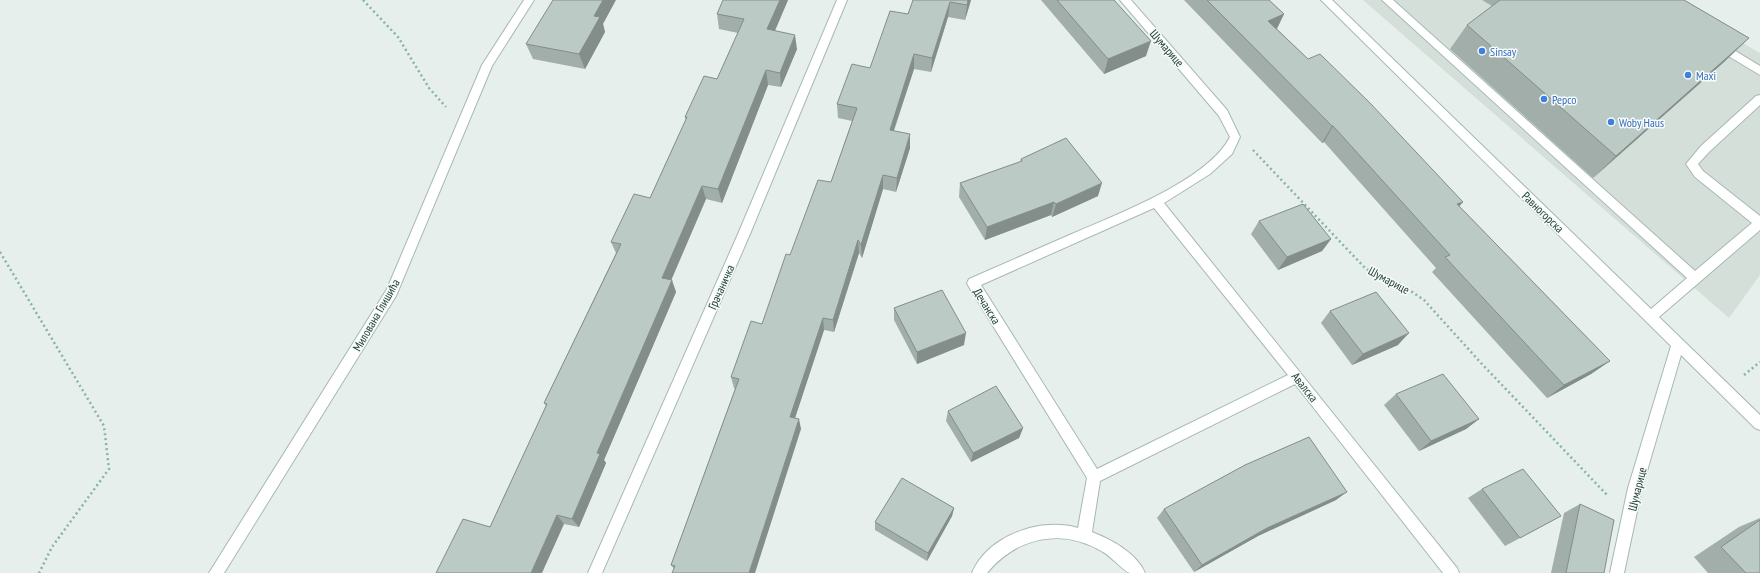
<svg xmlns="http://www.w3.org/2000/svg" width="1760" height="573" font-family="'PT Sans Narrow',sans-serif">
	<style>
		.built { fill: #d4dfda }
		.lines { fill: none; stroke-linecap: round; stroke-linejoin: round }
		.minor-casing { stroke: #a8b8b2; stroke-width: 2 }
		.path { stroke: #86b3a5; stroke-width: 2.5; stroke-dasharray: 2 3; stroke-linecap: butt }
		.minor { fill: #fff; fill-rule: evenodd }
		.wall { fill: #a1aea9 }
		.shaded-wall { fill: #838d89 }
		.building { fill: #bbcac4; stroke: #838d89 }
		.shop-dot { fill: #3f7fe0; stroke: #f7fbf9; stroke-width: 1.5 }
		.labels { text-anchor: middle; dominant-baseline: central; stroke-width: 3; stroke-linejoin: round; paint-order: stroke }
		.street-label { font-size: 12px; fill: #24423a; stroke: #f7fbf9 }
		.shop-label { font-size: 12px; fill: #366cbe; stroke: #f7fbf9; text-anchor: start }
	</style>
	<rect width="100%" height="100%" fill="#e6efeb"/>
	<path class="built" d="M 1363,0 L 1668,0 L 1760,53 L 1760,275 L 1729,318 Z"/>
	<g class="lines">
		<g class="minor-casing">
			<g id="minor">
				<path d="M 524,0 L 534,0 L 492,66 L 396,296 L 224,573 L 209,573 L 387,289 L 482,65 Z"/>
				<path d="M 837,0 L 847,0 L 750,234 L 602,573 L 588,573 L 738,234 Z"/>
				<path d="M 1120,0 L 1131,0 L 1227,110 L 1240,137 L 1232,154 L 1210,174 L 1164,203 L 1457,568 L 1459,573 L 1443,573 L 1295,384 L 1100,481 L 1092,532 C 1110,539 1137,553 1145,573 C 1141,573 1134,573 1130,573 C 1123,571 1111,556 1103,552 C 1062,527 1017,537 987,573 L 972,573 C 988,535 1041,517 1078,528 L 1087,478 L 969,287 L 967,283 L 969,279 C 1004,264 1039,248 1074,233 C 1118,214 1208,180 1230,137 L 1219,116 ZM 1154,208 L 1288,375 L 1097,469 L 981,285 Z"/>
				<path d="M 1321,0 L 1332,0 L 1651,309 L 1687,278 L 1382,0 L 1393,0 L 1695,271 L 1752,223 L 1695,177 L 1686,164 L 1701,146 L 1756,96 L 1760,95 L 1760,105 L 1709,152 L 1698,164 L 1703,171 L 1760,216 L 1760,230 L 1659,317 L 1760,415 L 1760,430 L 1755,428 L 1681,355 L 1642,488 L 1624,573 L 1610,573 L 1628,488 L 1671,346 Z"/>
				<path d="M 1719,41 L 1760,66 L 1760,75 L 1715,48 L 1714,45 L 1715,42 Z"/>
			</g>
		</g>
		<g class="path">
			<path d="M 363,0 L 398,37 L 429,88 L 446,107"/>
			<path d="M 1253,150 L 1365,268 L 1378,276 L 1399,283 L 1424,300 L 1481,363 L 1608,496"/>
			<path d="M 0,252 L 104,426 L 109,469 L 52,547 L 39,573"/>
			<path d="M 1744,375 L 1760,362"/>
		</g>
		<use href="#minor" class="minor"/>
	</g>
	<g class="wall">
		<path d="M 788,0 L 775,31 L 797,49 L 781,87 L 768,85 L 722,203 L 706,199 L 671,280 L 676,292 L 604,460 L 606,463 L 579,527 L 564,524 L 490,527 L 546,406 L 544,403 L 616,253 L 611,242 L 650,198 L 686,120 L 685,117 L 717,79 L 738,33 L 719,29 L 717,14 Z"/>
		<path d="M 913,0 L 971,0 L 965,20 L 948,17 L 931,72 L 914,69 L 894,131 L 910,148 L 896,192 L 883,189 L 862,258 L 859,253 L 834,332 L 824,330 L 795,418 L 801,429 L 674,569 L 671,565 L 735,389 L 734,388 L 731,377 L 762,324 L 790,255 L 831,182 L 852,121 L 838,118 L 837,104 L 870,68 L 908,14 Z"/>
		<path d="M 1041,0 L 1114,0 L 1146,56 L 1104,74 Z"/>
		<path d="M 1184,0 L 1269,0 L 1284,14 L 1277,29 L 1308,59 L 1463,202 L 1459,206 L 1610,361 L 1591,374 L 1547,398 L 1432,272 L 1436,268 L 1324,142 L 1322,143 Z"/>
		<path d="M 1482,0 L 1684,0 L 1749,38 L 1724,62 L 1593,178 L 1450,49 L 1467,25 L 1492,6 Z"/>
		<path d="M 603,24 L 605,32 L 585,69 L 533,59 L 526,44 Z"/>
		<path d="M 1021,159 L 1098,196 L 1052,217 L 1051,215 L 985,240 L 959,197 L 960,183 L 1020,162 Z"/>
		<path d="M 1259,221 L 1331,239 L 1322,251 L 1278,270 L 1251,234 Z"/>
		<path d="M 894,308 L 964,345 L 917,364 L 894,320 Z"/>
		<path d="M 1330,311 L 1398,345 L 1352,365 L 1321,323 Z"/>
		<path d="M 1396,394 L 1479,419 L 1466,429 L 1419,451 L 1384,405 Z"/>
		<path d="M 948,411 L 1023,428 L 1019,438 L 971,462 L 946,421 Z"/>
		<path d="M 1482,489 L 1561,516 L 1505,546 L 1468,498 Z"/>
		<path d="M 1336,500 L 1258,536 L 1194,572 L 1157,518 L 1164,509 Z"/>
		<path d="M 1580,504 L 1604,573 L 1551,573 L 1564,513 Z"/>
		<path d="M 954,508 L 952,516 L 927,561 L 875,530 L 875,522 Z"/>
		<path d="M 1760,518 L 1760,573 L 1708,573 L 1694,557 L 1739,527 Z"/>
	</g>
	<g class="shaded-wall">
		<path d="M 603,0 L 616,0 L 603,24 L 605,32 L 585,69 L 579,54 L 594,16 Z"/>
		<path d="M 780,0 L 788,0 L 769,44 L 767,29 Z"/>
		<path d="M 968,0 L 971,0 L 965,20 L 967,5 Z"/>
		<path d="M 950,2 L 948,17 L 931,72 L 932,58 Z"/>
		<path d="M 1284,14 L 1275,32 L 1268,21 Z"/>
		<path d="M 795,35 L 797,49 L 781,87 L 780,73 Z"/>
		<path d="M 1749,38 L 1724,62 L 1593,178 L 1616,156 Z"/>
		<path d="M 1151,41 L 1146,56 L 1104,74 L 1108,59 Z"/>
		<path d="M 914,54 L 914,69 L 889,144 L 890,130 Z"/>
		<path d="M 766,70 L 768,85 L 722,203 L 718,189 Z"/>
		<path d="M 1332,126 L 1333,126 L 1324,142 L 1322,143 Z"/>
		<path d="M 910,134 L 910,148 L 896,192 L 897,178 Z"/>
		<path d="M 883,175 L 883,189 L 862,258 L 861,245 Z"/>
		<path d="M 1102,183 L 1098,196 L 1052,217 L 1056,204 Z"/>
		<path d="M 702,186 L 706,199 L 667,290 L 662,278 Z"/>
		<path d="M 1054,202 L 1051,215 L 985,240 L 987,227 Z"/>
		<path d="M 1463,202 L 1450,217 L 1457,204 Z"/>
		<path d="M 1331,239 L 1322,251 L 1278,270 L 1287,257 Z"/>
		<path d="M 858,240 L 859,253 L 834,332 L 833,320 Z"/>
		<path d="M 672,280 L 676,292 L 604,460 L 606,463 L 579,527 L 572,519 L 597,453 Z"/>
		<path d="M 823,318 L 824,330 L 792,427 L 790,417 Z"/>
		<path d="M 966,333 L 964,345 L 917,364 L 917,352 Z"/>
		<path d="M 1409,333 L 1398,345 L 1352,365 L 1363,354 Z"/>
		<path d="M 1610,361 L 1591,374 L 1547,398 L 1564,385 Z"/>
		<path d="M 799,419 L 801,429 L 755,573 L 749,573 Z"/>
		<path d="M 1479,419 L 1466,429 L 1419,451 L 1431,441 Z"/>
		<path d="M 1023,428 L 1019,438 L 971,462 L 973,453 Z"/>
		<path d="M 1347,492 L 1336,500 L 1258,536 L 1194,572 L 1202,565 L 1267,528 Z"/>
		<path d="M 954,508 L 952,516 L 927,561 L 928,553 Z"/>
		<path d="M 557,515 L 564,524 L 542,573 L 531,573 Z"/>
	</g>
	<g class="building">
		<path d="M 553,0 L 603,0 L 594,16 L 600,17 L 579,54 L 526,44 Z"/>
		<path d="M 723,0 L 780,0 L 767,29 L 795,35 L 780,73 L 766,70 L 718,189 L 702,186 L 662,278 L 672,280 L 597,453 L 600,454 L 572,519 L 557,515 L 531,573 L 436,573 L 463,519 L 490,527 L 547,404 L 544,403 L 621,244 L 611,242 L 634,194 L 650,198 L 687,117 L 685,117 L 704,76 L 717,79 L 744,19 L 717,14 Z"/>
		<path d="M 913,0 L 968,0 L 967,5 L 950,2 L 932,58 L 914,54 L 890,130 L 910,134 L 897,178 L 883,175 L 861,245 L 858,240 L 833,320 L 823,318 L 790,417 L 799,419 L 749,573 L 672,573 L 675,566 L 671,565 L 739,379 L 731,377 L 751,321 L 762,324 L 786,254 L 790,255 L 818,180 L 831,182 L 857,108 L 837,104 L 852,64 L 870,68 L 890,11 L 908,14 Z"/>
		<path d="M 1057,0 L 1114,0 L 1151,41 L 1108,59 Z"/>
		<path d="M 1207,0 L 1269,0 L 1284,14 L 1268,21 L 1308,59 L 1320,54 L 1370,103 L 1463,202 L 1457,204 L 1610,361 L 1564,385 L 1445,257 L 1450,255 L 1333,126 L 1332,126 Z"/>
		<path d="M 1500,0 L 1684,0 L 1749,38 L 1616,156 L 1467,25 Z"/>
		<path d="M 1066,138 L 1102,183 L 1056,204 L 1054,202 L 987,227 L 960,183 L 1022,161 L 1021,159 Z"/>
		<path d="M 1303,204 L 1331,239 L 1287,257 L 1259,221 Z"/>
		<path d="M 942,290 L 966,333 L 917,352 L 894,308 Z"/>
		<path d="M 1376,292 L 1409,333 L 1363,354 L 1330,311 Z"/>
		<path d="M 1443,374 L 1479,419 L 1431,441 L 1396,394 Z"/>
		<path d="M 996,386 L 1023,428 L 973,453 L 948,411 Z"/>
		<path d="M 1309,437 L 1347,492 L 1267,528 L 1202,565 L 1164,509 L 1245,465 Z"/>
		<path d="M 1523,469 L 1561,516 L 1520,538 L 1482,489 Z"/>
		<path d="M 902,478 L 954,508 L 928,553 L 875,522 Z"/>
		<path d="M 1580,504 L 1614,520 L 1604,573 L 1566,573 Z"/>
		<path d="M 1760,520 L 1760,573 L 1746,573 L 1721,547 Z"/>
	</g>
	<g class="shop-dot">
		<circle cx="1482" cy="51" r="4"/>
		<circle cx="1688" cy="75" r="4"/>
		<circle cx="1544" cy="99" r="4"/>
		<circle cx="1611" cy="122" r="4"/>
	</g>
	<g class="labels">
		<g class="street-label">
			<text transform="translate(1167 48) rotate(49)">Шумарице</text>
			<text transform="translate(1543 212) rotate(44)">Равногорска</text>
			<text transform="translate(1389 280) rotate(28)">Шумарице</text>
			<text transform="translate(721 287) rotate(-66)">Грачаничка</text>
			<text transform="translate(987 306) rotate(58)">Дечанска</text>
			<text transform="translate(376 315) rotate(-60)">Милована Глишића</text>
			<text transform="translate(1305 387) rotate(52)">Авалска</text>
			<text transform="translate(1637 489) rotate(-76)">Шумарице</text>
		</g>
		<g class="shop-label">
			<text x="1490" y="51">Sinsay</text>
			<text x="1696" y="75">Maxi</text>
			<text x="1552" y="99">Pepco</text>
			<text x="1619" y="122">Woby Haus</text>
		</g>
	</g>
</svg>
